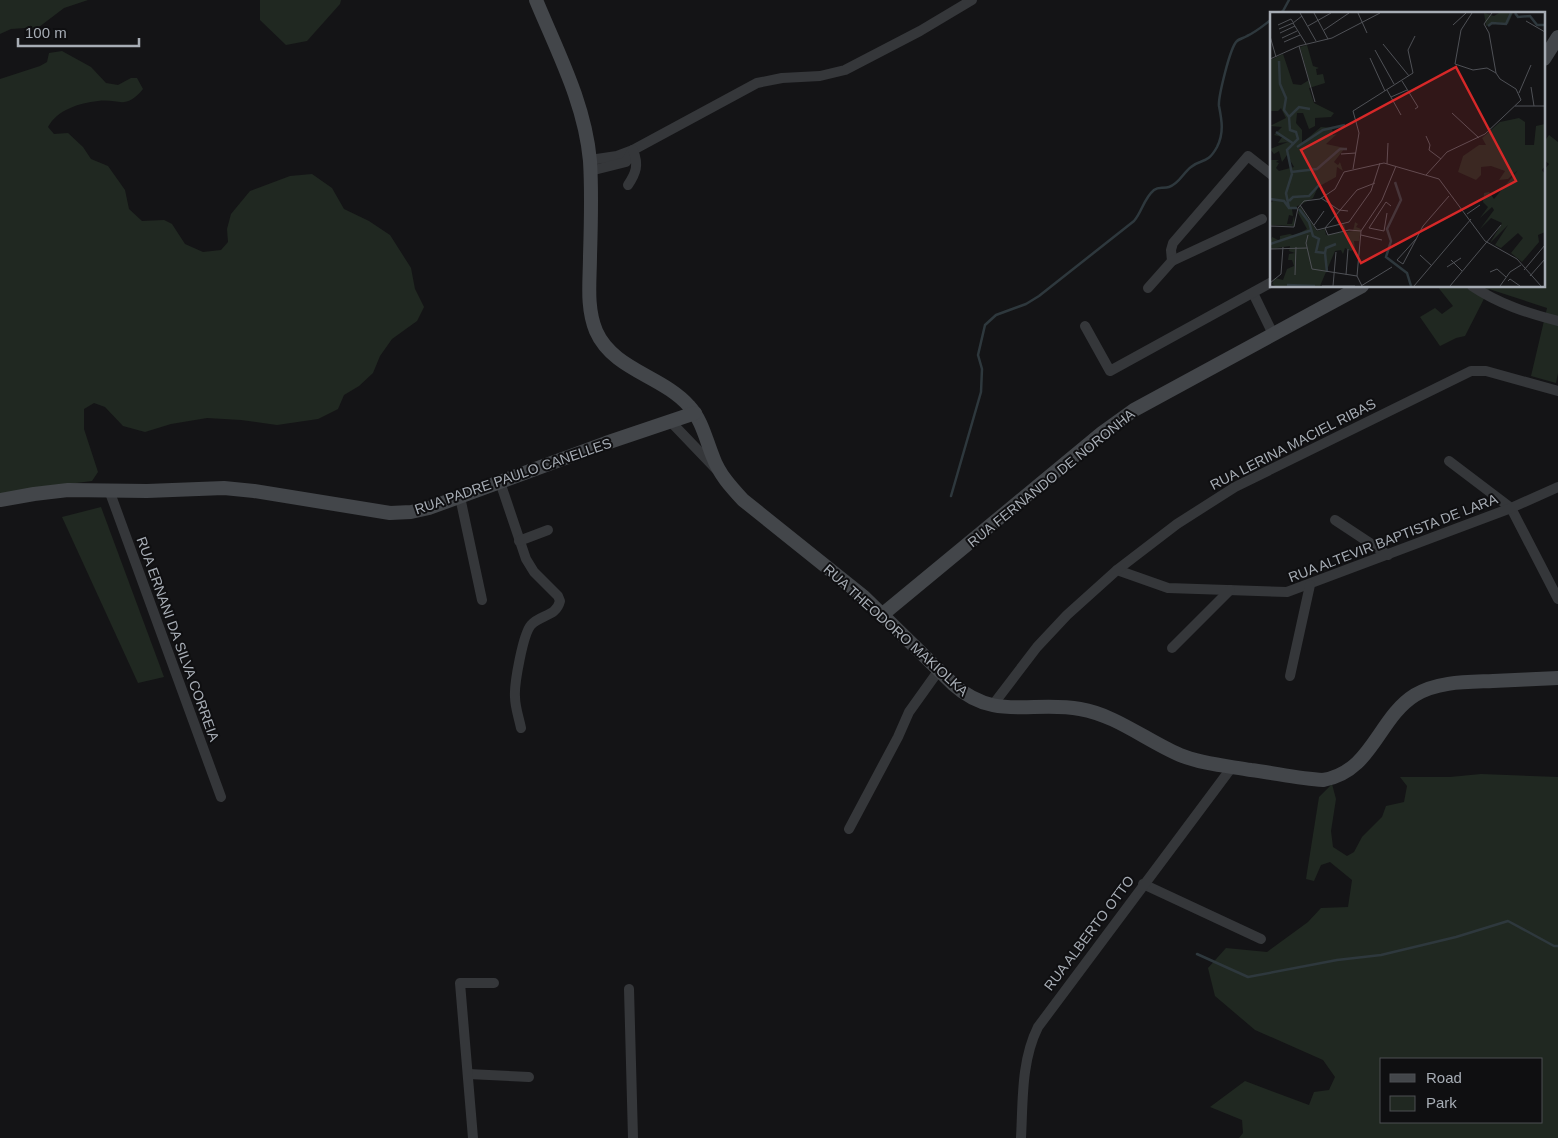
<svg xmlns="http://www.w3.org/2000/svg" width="1558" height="1138" font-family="Helvetica,sans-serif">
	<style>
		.green { fill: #202821; fill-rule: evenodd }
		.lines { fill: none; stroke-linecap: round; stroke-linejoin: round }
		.stream { stroke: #2e383d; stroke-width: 2.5 }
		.street { stroke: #35373a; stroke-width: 10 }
		.secondary { stroke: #43464a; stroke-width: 14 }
		.labels { text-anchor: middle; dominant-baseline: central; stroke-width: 4; stroke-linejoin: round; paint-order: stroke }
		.street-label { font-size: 14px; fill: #a7adb5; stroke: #0f0f11 }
		.inset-river { fill: none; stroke: #2e383d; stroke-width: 2.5 }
		.inset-road { fill: none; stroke: #4f5156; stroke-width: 1 }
		.view { fill: #d62828; fill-opacity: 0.15; stroke: #d62828; stroke-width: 2.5 }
		.inset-edge { fill: none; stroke: #a7adb5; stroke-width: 2.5 }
	</style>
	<rect width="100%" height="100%" fill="#141416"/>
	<g class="green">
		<path d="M 0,0 L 88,0 L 64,8 L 39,27 L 11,29 L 0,34 Z"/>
		<path d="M 260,0 L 341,0 L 340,4 L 307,41 L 286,45 L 260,20 Z"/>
		<path d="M 62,51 L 91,67 L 106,83 L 118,85 L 131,78 L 137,78 L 143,89 C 125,111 119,98 98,101 C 79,103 57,110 48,127 L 54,134 L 68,133 L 83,147 L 91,159 L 108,166 L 125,190 L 129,209 L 142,221 L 164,220 L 172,224 L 185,244 L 203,252 L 221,250 L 228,242 L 227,229 L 231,214 L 250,191 L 290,176 L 312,174 L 332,188 L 344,209 L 369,221 L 390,235 L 411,268 L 415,289 L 424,307 L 417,321 L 392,339 L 380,356 L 373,373 L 359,386 L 344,395 L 338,409 L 318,419 L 277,425 L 241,420 L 207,418 L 171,424 L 145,432 L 123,426 L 105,407 L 94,403 L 84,409 L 84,429 L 98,472 L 92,481 L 29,489 L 0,496 L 0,79 L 40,66 L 47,62 L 49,53 Z"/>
		<path d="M 1549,135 L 1558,142 L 1558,373 L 1556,383 L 1531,376 L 1547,308 L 1489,289 L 1465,336 L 1456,338 L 1440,346 L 1420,317 L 1435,308 L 1442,314 L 1453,306 L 1437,286 L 1544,286 L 1544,170 L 1549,164 L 1544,160 L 1544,142 Z"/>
		<path d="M 101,507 L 164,677 L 138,683 L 62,517 Z"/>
		<path d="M 1481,774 L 1558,777 L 1558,1138 L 1239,1138 L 1243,1133 L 1242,1120 L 1210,1107 L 1245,1081 L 1309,1105 L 1314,1092 L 1329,1090 L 1335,1077 L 1323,1060 L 1255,1030 L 1215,996 L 1208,968 L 1226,948 L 1267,952 L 1308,922 L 1321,908 L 1348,907 L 1352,880 L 1330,862 L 1321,865 L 1314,881 L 1306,879 L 1319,797 L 1332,784 L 1336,799 L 1331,831 L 1333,847 L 1347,856 L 1354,852 L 1362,837 L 1382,817 L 1386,806 L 1404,802 L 1407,786 L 1400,777 L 1450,777 ZM 1382,1059 L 1542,1059 L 1542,1122 L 1382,1122 Z"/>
	</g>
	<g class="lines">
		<g class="stream">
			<path d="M 1278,14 L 1283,11 L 1289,0"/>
			<path d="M 951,496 L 981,392 L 982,369 L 978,355 L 985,325 L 996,315 L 1026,304 L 1039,296 L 1134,221 C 1142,212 1144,198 1154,190 C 1159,186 1163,189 1169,187 C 1179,184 1183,173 1191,167 C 1202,158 1207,165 1217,147 C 1224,133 1222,121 1219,106 C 1218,98 1230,47 1237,41 C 1239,39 1244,38 1247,36 C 1256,32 1264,25 1272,19"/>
			<path d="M 1197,954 L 1248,977 L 1337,960 L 1381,955 L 1456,937 L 1508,921 L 1554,946 L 1558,946"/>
		</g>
		<g class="street">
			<path d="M 590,160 L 617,156 L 633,150 L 757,83 L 782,78 L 820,76 L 845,70 L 920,31 L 972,0"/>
			<path d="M 590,171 L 626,162 L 633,150"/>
			<path d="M 628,185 C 636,173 639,165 633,150"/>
			<path d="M 1172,261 L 1171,250 L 1173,243 L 1248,156 L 1272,175"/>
			<path d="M 1472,286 C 1499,304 1527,313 1558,321"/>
			<path d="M 1148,288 L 1172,261 L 1262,219"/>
			<path d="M 1253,293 L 1273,334"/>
			<path d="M 1085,326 L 1110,371 L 1272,282"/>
			<path d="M 671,422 L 715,468"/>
			<path d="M 1449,461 L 1511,508 L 1558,599"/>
			<path d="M 500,482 L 526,559 L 534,572 L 558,596 L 560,601 C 556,617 541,614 531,625 C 523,634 514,684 515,697 C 515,707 519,718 521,728"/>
			<path d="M 109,490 L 221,797"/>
			<path d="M 460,497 L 482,600"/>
			<path d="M 1335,520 L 1388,555"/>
			<path d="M 519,541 L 548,530"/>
			<path d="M 1117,570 L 1168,588 L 1287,592 L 1511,508 L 1558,487"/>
			<path d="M 1172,648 L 1230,590"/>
			<path d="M 1290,676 L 1310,585"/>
			<path d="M 992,706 L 1037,647 L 1067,615 L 1117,570 L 1177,524 L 1235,487 L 1471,371 L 1486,371 L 1558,391"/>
			<path d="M 849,829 L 898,737 L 909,712 L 939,670"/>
			<path d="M 1143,884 L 1261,939"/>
			<path d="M 629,989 L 633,1138"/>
			<path d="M 468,1074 L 529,1077"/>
			<path d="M 473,1138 L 460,983 L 494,983"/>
			<path d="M 1021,1138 C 1023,1101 1021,1061 1038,1027 L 1232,767"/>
		</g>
		<g class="secondary">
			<path d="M 536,0 C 558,53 585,104 590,161 C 592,193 591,224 590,256 C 590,280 586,307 596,331 C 613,370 663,376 689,406 C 702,420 706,440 713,457 C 719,474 731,487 743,500 L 864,597 L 953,684 C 995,722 1032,700 1080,709 C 1116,715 1147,741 1180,755 C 1202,764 1228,766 1251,770 C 1275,773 1299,779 1323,780 C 1372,772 1378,718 1415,695 C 1438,681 1468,682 1493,681 C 1515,680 1536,679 1558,678"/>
			<path d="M 1544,59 L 1558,37"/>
			<path d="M 0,500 L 34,494 L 68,490 L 147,491 L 224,488 L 254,491 L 390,513 L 411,512 L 429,508 L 606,443 L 695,413"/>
			<path d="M 883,614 L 1102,433 L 1134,410 L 1362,286"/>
		</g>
	</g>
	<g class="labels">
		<g class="street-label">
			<text transform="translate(1293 444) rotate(-27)">RUA LERINA MACIEL RIBAS</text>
			<text transform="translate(513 476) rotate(-19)">RUA PADRE PAULO CANELLES</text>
			<text transform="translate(1051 478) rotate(-39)">RUA FERNANDO DE NORONHA</text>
			<text transform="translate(1393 538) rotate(-21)">RUA ALTEVIR BAPTISTA DE LARA</text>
			<text transform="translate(896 630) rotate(42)">RUA THEODORO MAKIOLKA</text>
			<text transform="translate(178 639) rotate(70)">RUA ERNANI DA SILVA CORREIA</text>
			<text transform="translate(1089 933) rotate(-53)">RUA ALBERTO OTTO</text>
		</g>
	</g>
	<g transform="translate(1270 12)">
		<rect width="275" height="275" fill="#141416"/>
		<path d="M 214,1 L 224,4 L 229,1 L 243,1 L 238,12 L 224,10 L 216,14 ZM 37,33 L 43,54 L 49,56 L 46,57 L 47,63 L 53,62 L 55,71 L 39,76 L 44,91 L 64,101 L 61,105 L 45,106 L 45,114 L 39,117 L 33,101 L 27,101 L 26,111 L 32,118 L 32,131 L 51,115 L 62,116 L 63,123 L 67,122 L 56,132 L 75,136 L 64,150 L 68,153 L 70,150 L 73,159 L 67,155 L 66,165 L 48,175 L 43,186 L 22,197 L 23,204 L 19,203 L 17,212 L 22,212 L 24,204 L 25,214 L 0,213 L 0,191 L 3,189 L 0,185 L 0,148 L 9,148 L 6,150 L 9,151 L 6,156 L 9,159 L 24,155 L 17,143 L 12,150 L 9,139 L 4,142 L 0,137 L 18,130 L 8,131 L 12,125 L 4,123 L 12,115 L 0,114 L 16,106 L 11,96 L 8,99 L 0,99 L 0,48 L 13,42 L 23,72 L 31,73 L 39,68 L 30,35 ZM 249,106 L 255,110 L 255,133 L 264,133 L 266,114 L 275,112 L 275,154 L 272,158 L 275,162 L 275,220 L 268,223 L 269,230 L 252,250 L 241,241 L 253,226 L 248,221 L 231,236 L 225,233 L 238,213 L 220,231 L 232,211 L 221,206 L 210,217 L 224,198 L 222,195 L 210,206 L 218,195 L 213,190 L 214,181 L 219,180 L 224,187 L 248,158 L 238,167 L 229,168 L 235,159 L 221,154 L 211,155 L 211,163 L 206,168 L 188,160 L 193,144 L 209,133 L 216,133 L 212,126 L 230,110 ZM 30,194 L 47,219 L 55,217 L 56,223 L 73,220 L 71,213 L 74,212 L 76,220 L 83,219 L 85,210 L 88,212 L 86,215 L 91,217 L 89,229 L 84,229 L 85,237 L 81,239 L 75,236 L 73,242 L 71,238 L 65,239 L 50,274 L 5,274 L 2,272 L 5,266 L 13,268 L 17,257 L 24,254 L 22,248 L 18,248 L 19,242 L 25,241 L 19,239 L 20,234 L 1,237 L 0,231 L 2,225 L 10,229 L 10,224 L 20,222 L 24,224 L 37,217 L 28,201 Z" fill="#202821"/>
		<path class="inset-river" d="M 245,1 L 248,5 L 260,4 L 267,13 L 275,13M 218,14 L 222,11 L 236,12 L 241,1M 9,49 L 10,72 L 16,86 L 14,98 L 19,105 L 20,118 L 26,120 L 28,127 L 17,138 L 22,162 L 16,181 L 19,196 L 27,196M 19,105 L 29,95 L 40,97M 6,120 L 24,132M 27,135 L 53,118 L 75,113M 21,160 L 47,157 L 70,137 L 77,137M 125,170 L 131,188 L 117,217 L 121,229 L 116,245 L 137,261 L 141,274M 0,187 L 14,189 L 19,196M 19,189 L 23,185 L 39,184 L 49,173M 29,197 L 39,210 L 43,224 L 49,227 L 46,240 L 55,241 L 57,260M 0,232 L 42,218M 55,241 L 56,236 L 66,232M 17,273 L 45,274"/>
		<path class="inset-road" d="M 30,1 L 46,29M 44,1 L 58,27M 88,1 L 97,21M 202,1 L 191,18 L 185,52 L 203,58 L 217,56 L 226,61M 32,4 L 23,11 L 36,32M 256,9 L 275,20M 8,13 L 21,7 L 23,10M 183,13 L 196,1M 38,14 L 61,1M 9,17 L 23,11M 54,18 L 79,1M 10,21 L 25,14M 0,24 L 6,45M 12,26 L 27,19M 14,30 L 30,23M 113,32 L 139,64M 29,34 L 45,90M 105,38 L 124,72M 100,46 L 115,79M 0,47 L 29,34 L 62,26 L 110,1M 132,69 L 148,95 L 145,97M 261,75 L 264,94M 117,78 L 131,103M 249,81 L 261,53M 121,85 L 137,78M 245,94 L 275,94M 182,101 L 209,126M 156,124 L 160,133 L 159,138 L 171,147M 71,142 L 86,141M 117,152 L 118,131M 83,157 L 89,121 L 83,99 L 143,61 L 138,38 L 145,24M 156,163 L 177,140 L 215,122 L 251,88 L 246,77 L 230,67 L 226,61 L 219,21 L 214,12 L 222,1M 51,186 L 69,198 L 78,199M 30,193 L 47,218 L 79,210 L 101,179 L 110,151M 117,201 L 114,219 L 99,216 L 116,190 L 121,194M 197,202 L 210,193M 44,213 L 54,199M 0,214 L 24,215 L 28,196 L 34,189 L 50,187 L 65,177 L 74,160 L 114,151 L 169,167 L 215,229 L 247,247 L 271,274M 91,219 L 79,218 L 58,223 L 55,216 L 87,178 L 105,171M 38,223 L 36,231 L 42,257 L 87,264M 91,223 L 112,228M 146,227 L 127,248 L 133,252 L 153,214 L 179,184M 0,237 L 37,236M 150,243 L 162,254M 181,248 L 192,259M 177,255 L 191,246M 254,258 L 275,233M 220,260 L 227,257 L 236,265M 25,263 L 26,235M 76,263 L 78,237M 260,264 L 275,247M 238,269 L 240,267 L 250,274M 0,271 L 11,262 L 13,235M 52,274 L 85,274M 63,274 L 66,240M 91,274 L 122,255M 92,274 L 87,264 L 91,219 L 112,188 L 126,154M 144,274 L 201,207M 180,274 L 231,213M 230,274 L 240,260 L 251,253"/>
		<path class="view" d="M 186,55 L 246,169 L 91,251 L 31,138 Z"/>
		<rect width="275" height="275" class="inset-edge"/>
	</g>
	<rect x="1380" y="1058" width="162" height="65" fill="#0f0f11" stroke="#4c4e53"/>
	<rect x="1390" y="1074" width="25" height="8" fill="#43464a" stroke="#4c4e53"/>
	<text x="1426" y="1083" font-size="15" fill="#a7adb5">Road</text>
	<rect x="1390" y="1096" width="25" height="15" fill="#202821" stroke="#4c4e53"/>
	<text x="1426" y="1108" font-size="15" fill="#a7adb5">Park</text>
	<path d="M18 38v8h121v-8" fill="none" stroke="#a7adb5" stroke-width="2.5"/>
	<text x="25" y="38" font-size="15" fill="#a7adb5" stroke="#0f0f11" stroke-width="4" paint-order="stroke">100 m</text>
</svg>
